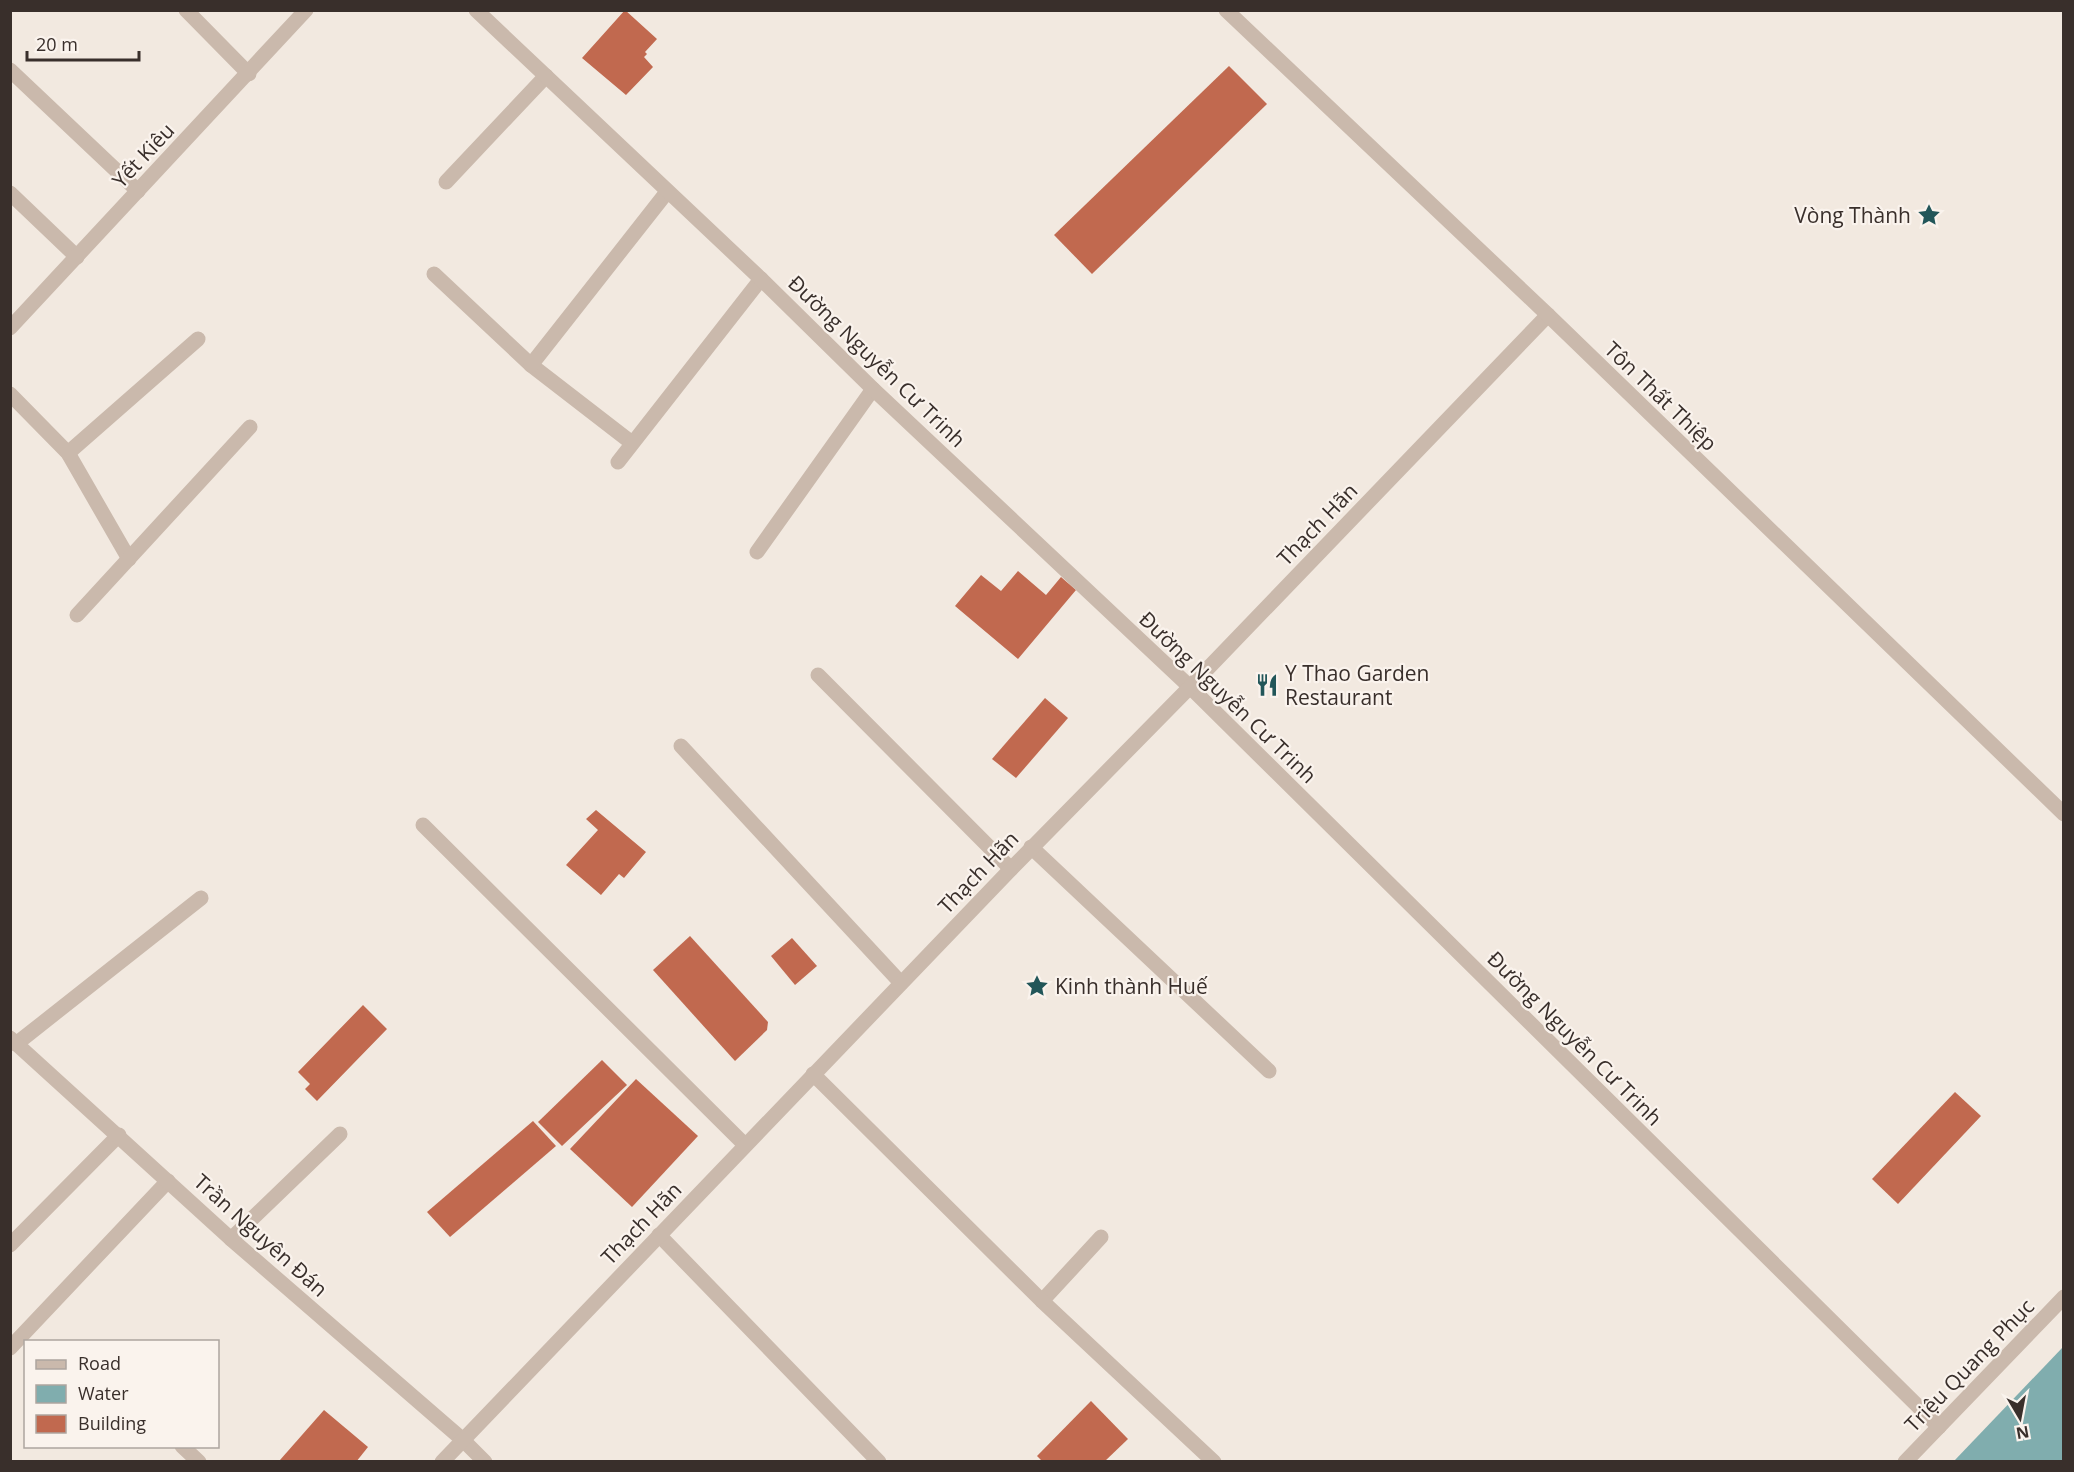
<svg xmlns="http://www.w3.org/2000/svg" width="2074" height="1472" font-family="'Open Sans',sans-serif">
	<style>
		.water { fill: #80adae }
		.building { fill: #c1694f }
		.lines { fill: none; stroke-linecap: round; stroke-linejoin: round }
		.service { stroke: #cab9ac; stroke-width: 15 }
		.minor { stroke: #cab9ac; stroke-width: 15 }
		.tertiary { stroke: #cab9ac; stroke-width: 15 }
		.labels { text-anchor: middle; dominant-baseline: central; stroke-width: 4.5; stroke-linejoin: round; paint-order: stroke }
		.street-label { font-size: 21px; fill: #392f2b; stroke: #faf3ed }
		.poi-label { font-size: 21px; fill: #392f2b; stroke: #faf3ed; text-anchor: start }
	</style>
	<rect width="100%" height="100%" fill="#f2e9e0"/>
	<path class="water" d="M 2063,1347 L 2063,1461 L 1954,1461 Z"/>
	<g class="building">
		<path d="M 625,10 L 657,39 L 645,52 L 647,54 L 644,57 L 653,67 L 626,95 L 582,58 Z"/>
		<path d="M 1229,66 L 1267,104 L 1092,274 L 1054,235 Z"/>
		<path d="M 1018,571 L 1046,595 L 1061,577 L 1076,590 L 1018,659 L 955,606 L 981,575 L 1001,591 Z"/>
		<path d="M 1045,698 L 1068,718 L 1016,778 L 992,759 Z"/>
		<path d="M 596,810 L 646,852 L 624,878 L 619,874 L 601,895 L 566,865 L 598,830 L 586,819 Z"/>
		<path d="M 690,936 L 768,1022 L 767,1030 L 735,1061 L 653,970 Z"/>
		<path d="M 792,938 L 817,966 L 795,985 L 771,956 Z"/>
		<path d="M 363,1005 L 387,1029 L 317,1101 L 305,1089 L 310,1084 L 298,1072 Z"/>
		<path d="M 602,1060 L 627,1085 L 562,1146 L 538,1122 Z"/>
		<path d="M 636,1079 L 698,1136 L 632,1207 L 570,1149 Z"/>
		<path d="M 1955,1092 L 1981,1116 L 1898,1204 L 1872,1179 Z"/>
		<path d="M 533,1121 L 556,1146 L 450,1237 L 427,1212 Z"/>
		<path d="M 1091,1401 L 1128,1439 L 1104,1462 L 1043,1462 L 1037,1456 Z"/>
		<path d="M 324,1410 L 368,1447 L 356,1462 L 282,1462 L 280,1460 Z"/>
	</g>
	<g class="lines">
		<g class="service">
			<path d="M 186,10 L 249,74"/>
			<path d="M 10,70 L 138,191"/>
			<path d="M 446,182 L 546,76"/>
			<path d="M 10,193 L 77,257"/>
			<path d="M 434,274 L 531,365 L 632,443"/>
			<path d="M 531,365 L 667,192"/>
			<path d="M 10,394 L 68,453 L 129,559"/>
			<path d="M 68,453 L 198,339"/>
			<path d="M 618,462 L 761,279"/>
			<path d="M 757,552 L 873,389"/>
			<path d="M 77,615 L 250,427"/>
			<path d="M 818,675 L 1011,869"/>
			<path d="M 681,746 L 901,983"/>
			<path d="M 423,825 L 745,1145"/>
			<path d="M 1031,847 L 1269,1071"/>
			<path d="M 16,1044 L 201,898"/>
			<path d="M 231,1239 L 340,1134"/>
			<path d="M 10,1245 L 119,1135"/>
			<path d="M 1042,1301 L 1101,1237"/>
			<path d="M 10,1348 L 168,1181"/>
			<path d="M 182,1446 L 199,1462"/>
		</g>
		<g class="minor">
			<path d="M 476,10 L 761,279 L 873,389 L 1190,687 L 1939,1427"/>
			<path d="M 10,1038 L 231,1239 L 463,1440 L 485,1462"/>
			<path d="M 813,1074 L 1042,1301 L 1214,1462"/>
			<path d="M 659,1235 L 879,1462"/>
			<path d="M 442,1462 L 1011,869 L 1190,687 L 1548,315"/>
			<path d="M 1905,1462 L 2064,1297"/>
		</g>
		<g class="tertiary">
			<path d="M 1226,10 L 1548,315 L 2064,814"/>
			<path d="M 10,328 L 306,10"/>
		</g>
	</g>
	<defs>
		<g id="sight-bare" transform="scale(1.8)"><path d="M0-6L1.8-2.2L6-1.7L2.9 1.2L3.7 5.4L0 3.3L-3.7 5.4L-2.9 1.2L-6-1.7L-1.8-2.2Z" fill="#225659" stroke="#faf3ed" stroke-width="2.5" paint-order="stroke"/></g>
		<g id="restaurant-bare" transform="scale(1.8)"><path d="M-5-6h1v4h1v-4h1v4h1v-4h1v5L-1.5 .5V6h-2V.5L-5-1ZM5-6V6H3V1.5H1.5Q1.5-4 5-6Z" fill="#225659" stroke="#faf3ed" stroke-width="2.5" paint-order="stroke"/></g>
	</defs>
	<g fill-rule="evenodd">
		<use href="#sight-bare" x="1929" y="215"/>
		<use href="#restaurant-bare" x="1267" y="685"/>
		<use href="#sight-bare" x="1037" y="986"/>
	</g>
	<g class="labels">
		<g class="street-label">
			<text transform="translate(143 155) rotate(-47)">Yết Kiêu</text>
			<text transform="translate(877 361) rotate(44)">Đường Nguyễn Cư Trinh</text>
			<text transform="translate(1661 396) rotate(44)">Tôn Thất Thiệp</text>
			<text transform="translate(1317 524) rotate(-46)">Thạch Hãn</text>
			<text transform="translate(1228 697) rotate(44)">Đường Nguyễn Cư Trinh</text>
			<text transform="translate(978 872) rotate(-46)">Thạch Hãn</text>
			<text transform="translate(1575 1038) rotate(45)">Đường Nguyễn Cư Trinh</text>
			<text transform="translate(641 1223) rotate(-46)">Thạch Hãn</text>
			<text transform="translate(261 1235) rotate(42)">Trần Nguyên Đán</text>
			<text transform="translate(1969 1365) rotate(-46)">Triệu Quang Phục</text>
		</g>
		<g class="poi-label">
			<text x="1911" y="215" text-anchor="end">Vòng Thành</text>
			<text x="1285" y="673">Y Thao Garden<tspan x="1285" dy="24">Restaurant</tspan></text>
			<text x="1055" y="986">Kinh thành Huế</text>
		</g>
	</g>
	<rect width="2074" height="1472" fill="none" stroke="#392f2b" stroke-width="24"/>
	<rect x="24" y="1340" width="195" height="108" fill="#faf3ed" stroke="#ada59f" stroke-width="1.5"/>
	<rect x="36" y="1360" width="30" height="9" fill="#cab9ac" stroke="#ada59f" stroke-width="1.5"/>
	<text x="78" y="1370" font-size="18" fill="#392f2b">Road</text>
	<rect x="36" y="1385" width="30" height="18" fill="#80adae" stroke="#ada59f" stroke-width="1.5"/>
	<text x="78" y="1400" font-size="18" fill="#392f2b">Water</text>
	<rect x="36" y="1415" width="30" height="18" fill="#c1694f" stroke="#ada59f" stroke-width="1.5"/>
	<text x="78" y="1430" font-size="18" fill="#392f2b">Building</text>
	<g transform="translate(2020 1418) rotate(170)" stroke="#faf3ed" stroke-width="4.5" paint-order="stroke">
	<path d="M0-4.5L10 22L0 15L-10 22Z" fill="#392f2b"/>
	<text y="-9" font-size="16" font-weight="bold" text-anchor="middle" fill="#392f2b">N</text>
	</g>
	<path d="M27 51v9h112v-9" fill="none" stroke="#392f2b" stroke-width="3"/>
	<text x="36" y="51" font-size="18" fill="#392f2b" stroke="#faf3ed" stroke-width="4.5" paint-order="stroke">20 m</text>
</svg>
